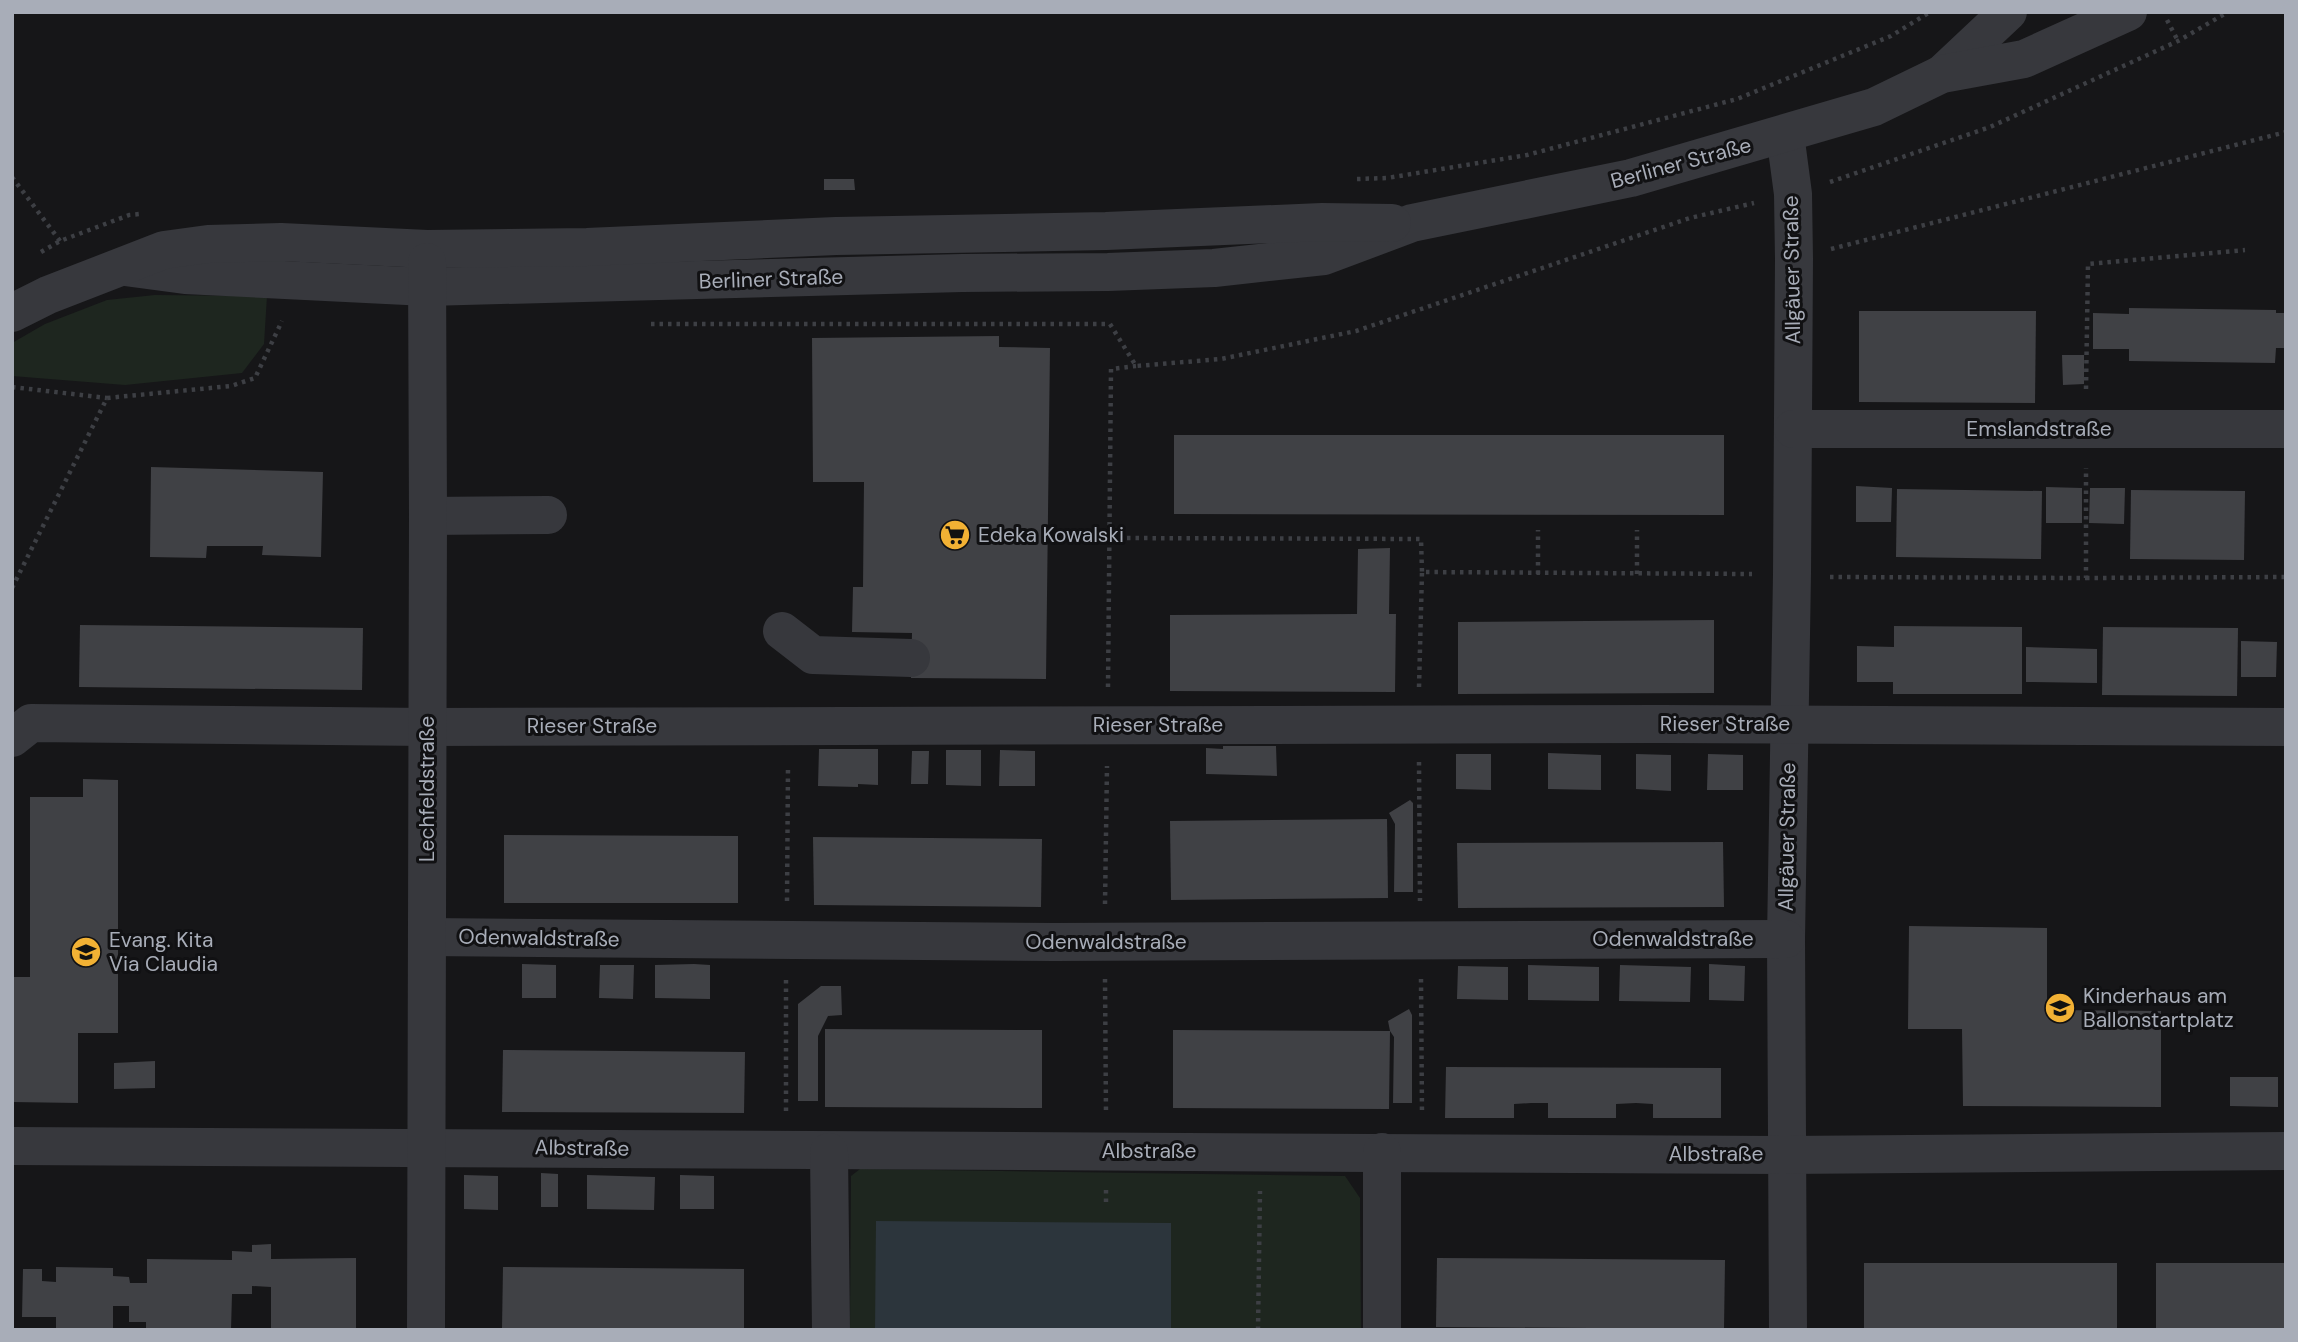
<svg xmlns="http://www.w3.org/2000/svg" width="2298" height="1342" font-family="'DM Sans',sans-serif">
	<style>
		.green { fill: #1e261f }
		.water { fill: #2c353c }
		.building { fill: #404145 }
		.lines { fill: none; stroke-linecap: round; stroke-linejoin: round }
		.path { stroke: #3d3f44; stroke-width: 4.5; stroke-dasharray: 3.5 5; stroke-linecap: butt }
		.minor { stroke: #37383d; stroke-width: 38 }
		.labels { text-anchor: middle; dominant-baseline: central; stroke-width: 6; stroke-linejoin: round; paint-order: stroke }
		.street-label { font-size: 21px; fill: #a8adb8; stroke: #111113 }
		.poi-label { font-size: 21px; fill: #a8adb8; stroke: #111113; text-anchor: start }
	</style>
	<rect width="100%" height="100%" fill="#161618"/>
	<g class="green">
		<path d="M 155,295 L 267,296 L 264,344 L 242,373 L 125,385 L 12,376 L 12,343 L 45,324 L 107,300 Z"/>
		<path d="M 860,1169 L 1345,1176 L 1360,1198 L 1361,1330 L 850,1330 L 851,1176 Z"/>
	</g>
	<path class="water" d="M 876,1221 L 1171,1223 L 1171,1330 L 875,1330 Z"/>
	<g class="building">
		<path d="M 824,179 L 854,179 L 855,190 L 824,190 Z"/>
		<path d="M 2129,308 L 2276,310 L 2276,313 L 2286,313 L 2286,348 L 2276,348 L 2275,363 L 2129,361 L 2129,349 L 2093,349 L 2093,313 L 2129,314 Z"/>
		<path d="M 1859,311 L 2036,311 L 2035,403 L 1859,402 Z"/>
		<path d="M 999,336 L 999,347 L 1050,348 L 1046,679 L 911,678 L 912,633 L 852,632 L 853,587 L 863,587 L 864,482 L 813,482 L 812,338 Z"/>
		<path d="M 2062,355 L 2084,355 L 2084,384 L 2063,385 Z"/>
		<path d="M 1174,435 L 1724,435 L 1724,515 L 1174,514 Z"/>
		<path d="M 151,467 L 323,472 L 321,557 L 262,555 L 263,546 L 207,546 L 206,558 L 150,557 Z"/>
		<path d="M 1856,486 L 1892,488 L 1891,522 L 1856,522 Z"/>
		<path d="M 2046,487 L 2082,488 L 2082,523 L 2046,523 Z"/>
		<path d="M 2090,488 L 2125,488 L 2124,524 L 2089,523 Z"/>
		<path d="M 1897,489 L 2042,491 L 2041,559 L 1896,557 Z"/>
		<path d="M 2131,490 L 2245,491 L 2244,560 L 2130,559 Z"/>
		<path d="M 1390,548 L 1389,614 L 1396,614 L 1395,692 L 1170,691 L 1170,615 L 1357,614 L 1358,549 Z"/>
		<path d="M 1714,620 L 1714,693 L 1458,694 L 1458,622 Z"/>
		<path d="M 80,625 L 363,628 L 362,690 L 79,687 Z"/>
		<path d="M 1894,626 L 2022,627 L 2022,694 L 1893,694 L 1893,682 L 1857,682 L 1857,646 L 1894,647 Z"/>
		<path d="M 2103,627 L 2238,628 L 2237,696 L 2102,695 Z"/>
		<path d="M 2241,641 L 2277,642 L 2276,677 L 2241,677 Z"/>
		<path d="M 2026,647 L 2097,649 L 2097,683 L 2026,682 Z"/>
		<path d="M 1223,746 L 1276,746 L 1277,776 L 1206,774 L 1206,748 L 1223,749 Z"/>
		<path d="M 819,749 L 878,749 L 878,785 L 858,784 L 858,787 L 818,786 Z"/>
		<path d="M 946,750 L 981,750 L 981,786 L 946,785 Z"/>
		<path d="M 1000,750 L 1035,751 L 1035,786 L 999,786 Z"/>
		<path d="M 912,751 L 929,751 L 928,784 L 911,784 Z"/>
		<path d="M 1548,753 L 1601,755 L 1601,790 L 1548,789 Z"/>
		<path d="M 1456,754 L 1491,754 L 1491,790 L 1456,789 Z"/>
		<path d="M 1636,754 L 1671,755 L 1671,791 L 1636,789 Z"/>
		<path d="M 1708,754 L 1743,755 L 1743,790 L 1707,790 Z"/>
		<path d="M 83,779 L 118,780 L 118,1033 L 78,1033 L 78,1103 L 12,1102 L 12,977 L 30,977 L 30,797 L 83,797 Z"/>
		<path d="M 1410,800 L 1413,803 L 1413,892 L 1394,892 L 1395,824 L 1389,813 Z"/>
		<path d="M 1387,819 L 1388,898 L 1171,900 L 1170,821 Z"/>
		<path d="M 504,835 L 738,836 L 738,903 L 504,903 Z"/>
		<path d="M 813,837 L 1042,839 L 1041,907 L 814,905 Z"/>
		<path d="M 1723,842 L 1724,907 L 1458,908 L 1457,843 Z"/>
		<path d="M 1909,926 L 2047,928 L 2047,1010 L 2161,1011 L 2161,1107 L 1963,1106 L 1962,1029 L 1908,1029 Z"/>
		<path d="M 522,964 L 556,965 L 556,998 L 522,998 Z"/>
		<path d="M 694,964 L 710,965 L 710,999 L 655,998 L 655,965 Z"/>
		<path d="M 1709,964 L 1745,966 L 1744,1001 L 1709,1000 Z"/>
		<path d="M 600,965 L 634,965 L 633,999 L 599,998 Z"/>
		<path d="M 1528,965 L 1599,967 L 1599,1001 L 1528,1000 Z"/>
		<path d="M 1620,965 L 1691,967 L 1690,1002 L 1619,1001 Z"/>
		<path d="M 1458,966 L 1508,967 L 1508,1000 L 1457,999 Z"/>
		<path d="M 821,986 L 841,986 L 842,1015 L 828,1016 L 818,1036 L 818,1101 L 798,1101 L 798,1004 Z"/>
		<path d="M 1409,1009 L 1412,1015 L 1412,1103 L 1393,1103 L 1394,1037 L 1390,1031 L 1389,1109 L 1173,1108 L 1173,1030 L 1390,1031 L 1388,1021 Z"/>
		<path d="M 825,1029 L 1042,1030 L 1042,1108 L 825,1107 Z"/>
		<path d="M 503,1050 L 745,1052 L 744,1113 L 502,1112 Z"/>
		<path d="M 155,1061 L 155,1088 L 114,1089 L 114,1063 Z"/>
		<path d="M 1446,1067 L 1721,1068 L 1721,1118 L 1653,1118 L 1653,1104 L 1636,1103 L 1616,1104 L 1616,1118 L 1548,1118 L 1548,1103 L 1531,1103 L 1514,1104 L 1514,1118 L 1445,1118 Z"/>
		<path d="M 2230,1077 L 2278,1077 L 2278,1107 L 2230,1106 Z"/>
		<path d="M 541,1173 L 558,1174 L 558,1207 L 541,1207 Z"/>
		<path d="M 464,1175 L 498,1176 L 498,1210 L 464,1209 Z"/>
		<path d="M 587,1175 L 655,1177 L 654,1210 L 587,1209 Z"/>
		<path d="M 680,1175 L 714,1176 L 714,1209 L 680,1209 Z"/>
		<path d="M 271,1244 L 271,1259 L 356,1258 L 356,1330 L 271,1330 L 271,1287 L 252,1286 L 252,1294 L 232,1294 L 231,1330 L 146,1330 L 146,1322 L 129,1322 L 129,1306 L 113,1306 L 113,1330 L 56,1330 L 56,1317 L 22,1317 L 23,1269 L 42,1269 L 42,1281 L 56,1282 L 56,1267 L 113,1268 L 113,1276 L 129,1277 L 130,1283 L 147,1283 L 147,1259 L 232,1260 L 232,1251 L 252,1252 L 252,1245 Z"/>
		<path d="M 1437,1258 L 1725,1260 L 1724,1329 L 1436,1327 Z"/>
		<rect x="1864" y="1263" width="253" height="67"/>
		<rect x="2156" y="1263" width="130" height="67"/>
		<path d="M 503,1267 L 744,1269 L 744,1330 L 502,1329 Z"/>
	</g>
	<g class="lines">
		<g class="path">
			<path d="M 2167,20 L 2178,41"/>
			<path d="M 12,177 L 60,241"/>
			<path d="M 1357,179 L 1387,178 L 1527,155 L 1737,99 L 1891,36 L 1930,12"/>
			<path d="M 1830,182 L 1990,127 L 2178,41 L 2228,12"/>
			<path d="M 1831,249 L 2286,132"/>
			<path d="M 41,252 L 60,241 L 129,215 L 140,214"/>
			<path d="M 651,324 L 1110,324 L 1136,366 L 1221,359 L 1356,331 L 1690,218 L 1754,203"/>
			<path d="M 12,387 L 107,398"/>
			<path d="M 2086,389 L 2088,264 L 2245,250"/>
			<path d="M 1110,538 L 1421,539 L 1422,572"/>
			<path d="M 1538,574 L 1538,530"/>
			<path d="M 1637,574 L 1637,530"/>
			<path d="M 1830,577 L 2086,578 L 2086,468"/>
			<path d="M 2086,578 L 2286,577"/>
			<path d="M 12,588 L 107,398 L 231,386 L 255,378 L 282,321"/>
			<path d="M 1108,687 L 1111,369 L 1136,366"/>
			<path d="M 1419,687 L 1422,572 L 1752,574"/>
			<path d="M 1419,762 L 1420,901"/>
			<path d="M 787,901 L 788,766"/>
			<path d="M 1105,904 L 1107,766"/>
			<path d="M 1105,979 L 1106,1114"/>
			<path d="M 1421,979 L 1422,1114"/>
			<path d="M 786,1111 L 786,980"/>
			<path d="M 1106,1202 L 1106,1189"/>
			<path d="M 1258,1330 L 1260,1191"/>
		</g>
		<g class="minor">
			<path d="M 1942,74 L 2008,12"/>
			<path d="M 1785,134 L 1793,194 L 1794,259 L 1792,574 L 1786,939 L 1788,1330"/>
			<path d="M 125,267 L 185,275 L 427,287 L 962,273 L 1108,272 L 1214,268 L 1324,256 L 1412,223 L 1631,178 L 1874,107 L 1942,74 L 2024,59 L 2128,12"/>
			<path d="M 12,313 L 48,295 L 164,250 L 208,244 L 281,242 L 427,249 L 587,247 L 836,236 L 1106,231 L 1322,222 L 1392,223"/>
			<path d="M 1793,429 L 2286,429"/>
			<path d="M 428,516 L 548,515"/>
			<path d="M 782,631 L 813,655 L 911,658"/>
			<path d="M 12,738 L 31,723 L 427,727 L 1661,724 L 2286,727"/>
			<path d="M 427,937 L 1054,942 L 1786,939"/>
			<path d="M 12,1146 L 1786,1155 L 2286,1151"/>
			<path d="M 829,1152 L 831,1330"/>
			<path d="M 1382,1152 L 1382,1330"/>
			<path d="M 426,1330 L 428,516 L 427,262"/>
		</g>
	</g>
	<defs>
		<g id="supermarket-disc" transform="scale(1.575)"><circle r="9.5" fill="#f2b134" stroke="#111113"/><path d="M-6-5.5h2.5l.6 2H6L4.5 2H-2.5L-4.4-4H-6ZM-1.5 3.2a1.3 1.3 0 1 0 .1 0ZM3 3.2a1.3 1.3 0 1 0 .1 0Z" fill="#111"/></g>
		<g id="school-disc" transform="scale(1.575)"><circle r="9.5" fill="#f2b134" stroke="#111113"/><path d="M0-5L7-2L0 1L-7-2ZM-4 1L0 2.5L4 1V4Q0 6-4 4Z" fill="#111"/></g>
	</defs>
	<g fill-rule="evenodd">
		<use href="#supermarket-disc" x="955" y="535"/>
		<use href="#school-disc" x="86" y="952"/>
		<use href="#school-disc" x="2060" y="1008"/>
	</g>
	<g class="labels">
		<g class="street-label">
			<text transform="translate(1681 163) rotate(-15)">Berliner Straße</text>
			<text transform="translate(1792 270) rotate(-91)">Allgäuer Straße</text>
			<text transform="translate(771 279) rotate(-2)">Berliner Straße</text>
			<text x="2039" y="429">Emslandstraße</text>
			<text x="1725" y="724">Rieser Straße</text>
			<text x="1158" y="725">Rieser Straße</text>
			<text x="592" y="726">Rieser Straße</text>
			<text transform="translate(427 789) rotate(-90)">Lechfeldstraße</text>
			<text transform="translate(1787 837) rotate(-89)">Allgäuer Straße</text>
			<text transform="translate(539 938) rotate(1)">Odenwaldstraße</text>
			<text x="1673" y="939">Odenwaldstraße</text>
			<text x="1106" y="942">Odenwaldstraße</text>
			<text transform="translate(582 1148) rotate(1)">Albstraße</text>
			<text x="1149" y="1151">Albstraße</text>
			<text x="1716" y="1154">Albstraße</text>
		</g>
		<g class="poi-label">
			<text x="978" y="535">Edeka Kowalski</text>
			<text x="109" y="940">Evang. Kita<tspan x="109" dy="24">Via Claudia</tspan></text>
			<text x="2083" y="996">Kinderhaus am<tspan x="2083" dy="24">Ballonstartplatz</tspan></text>
		</g>
	</g>
	<rect width="2298" height="1342" fill="none" stroke="#a8adb8" stroke-width="28"/>
</svg>
